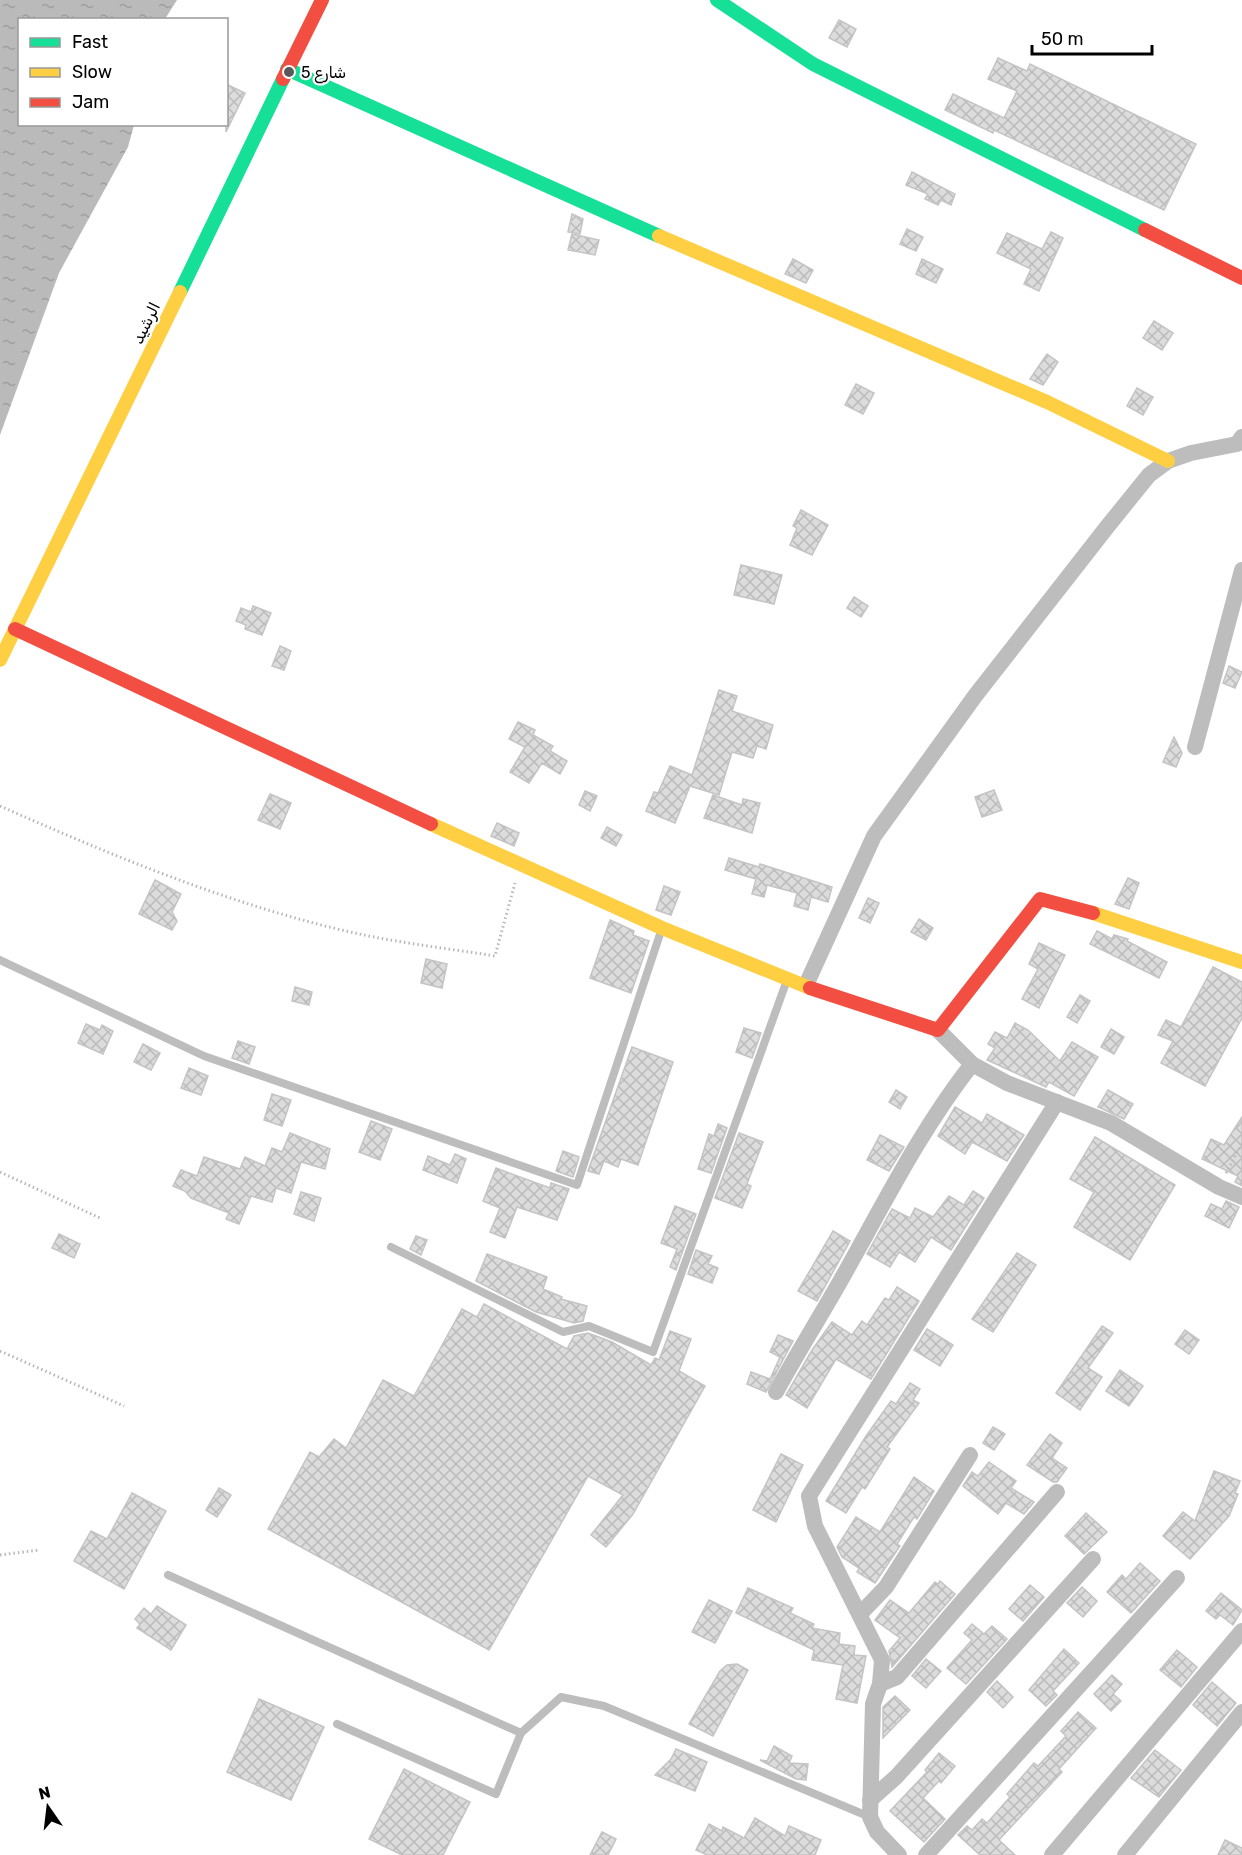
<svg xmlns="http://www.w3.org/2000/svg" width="1242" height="1855" font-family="Rubik,Vazirmatn,sans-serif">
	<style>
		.water { fill: url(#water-ripples) }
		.building { fill: url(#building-cross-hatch); stroke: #c4c4c4; stroke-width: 1.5 }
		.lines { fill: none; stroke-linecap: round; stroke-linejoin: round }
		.path { stroke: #b8b8b8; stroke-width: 3; stroke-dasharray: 1.5 3; stroke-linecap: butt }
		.lane { stroke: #bdbdbd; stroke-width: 8 }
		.street { stroke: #bdbdbd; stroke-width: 16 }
		.fast { stroke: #16e098; stroke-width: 14 }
		.slow { stroke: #ffcf43; stroke-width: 14 }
		.jam { stroke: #f24e42; stroke-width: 14 }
		.poi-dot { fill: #595959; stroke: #fff; stroke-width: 2 }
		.labels { text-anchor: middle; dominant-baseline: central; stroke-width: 4.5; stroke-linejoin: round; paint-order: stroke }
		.poi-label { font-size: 16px; fill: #000; stroke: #fff; text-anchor: start }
		.street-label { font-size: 16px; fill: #000; stroke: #fff }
	</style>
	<defs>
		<pattern id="water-ripples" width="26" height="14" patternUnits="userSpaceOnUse" patternTransform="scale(1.5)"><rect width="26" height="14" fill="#bababa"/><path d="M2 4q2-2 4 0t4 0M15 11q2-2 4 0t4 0" fill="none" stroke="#9e9e9e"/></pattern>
		<pattern id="building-cross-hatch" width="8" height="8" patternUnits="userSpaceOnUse" patternTransform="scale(1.5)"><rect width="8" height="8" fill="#dcdcdc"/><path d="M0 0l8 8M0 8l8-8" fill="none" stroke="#bbb"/></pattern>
	</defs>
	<rect width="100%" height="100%" fill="#fff"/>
	<path class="water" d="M 0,0 L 177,0 L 165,19 L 20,20 L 20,124 L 134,125 L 128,147 L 59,273 L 0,435 Z"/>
	<g class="building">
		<path d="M 839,20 L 856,29 L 847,47 L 829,38 Z"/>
		<path d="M 998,58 L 1027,71 L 1030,64 L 1196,144 L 1164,210 L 994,130 L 993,133 L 945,110 L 953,94 L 1004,118 L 1017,91 L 988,79 Z"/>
		<path d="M 226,84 L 245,93 L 226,132 Z"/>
		<path d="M 912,172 L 955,194 L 951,205 L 941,200 L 938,205 L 925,199 L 928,194 L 906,185 Z"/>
		<path d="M 572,214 L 583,219 L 580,234 L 568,232 Z"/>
		<path d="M 907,229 L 923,237 L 916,251 L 900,244 Z"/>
		<path d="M 1051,232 L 1063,238 L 1039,291 L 1024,284 L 1031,269 L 997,253 L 1007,233 L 1042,249 Z"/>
		<path d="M 572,234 L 599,240 L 595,255 L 568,250 Z"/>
		<path d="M 793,259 L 813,270 L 806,283 L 785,274 Z"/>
		<path d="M 922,259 L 943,269 L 936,283 L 916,274 Z"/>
		<path d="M 1154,321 L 1173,333 L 1162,350 L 1143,338 Z"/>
		<path d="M 1047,354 L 1058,362 L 1043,385 L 1030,379 Z"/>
		<path d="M 856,384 L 874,393 L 863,414 L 845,405 Z"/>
		<path d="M 1137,388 L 1153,397 L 1143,415 L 1127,406 Z"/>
		<path d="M 801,510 L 828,525 L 812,555 L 790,545 L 797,528 L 793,526 Z"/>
		<path d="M 741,565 L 782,575 L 774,604 L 734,595 Z"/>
		<path d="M 854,597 L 868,606 L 861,617 L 847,608 Z"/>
		<path d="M 253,606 L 271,613 L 262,635 L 245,629 L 246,625 L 236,621 L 241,608 L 251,612 Z"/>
		<path d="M 280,646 L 291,651 L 284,670 L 272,666 Z"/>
		<path d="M 1229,666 L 1242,672 L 1235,688 L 1223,683 Z"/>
		<path d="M 719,690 L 737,696 L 732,711 L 773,725 L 766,749 L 757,746 L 753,758 L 732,752 L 719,795 L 690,786 L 675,823 L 646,811 L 654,792 L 658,793 L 670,766 L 692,775 Z"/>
		<path d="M 518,722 L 535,730 L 533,735 L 553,746 L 550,751 L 567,761 L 560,774 L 542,763 L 529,783 L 510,772 L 525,747 L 509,739 Z"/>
		<path d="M 1174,737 L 1182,753 L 1176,767 L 1163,762 Z"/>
		<path d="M 994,790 L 1002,810 L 982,817 L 975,797 Z"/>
		<path d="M 585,791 L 597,796 L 590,811 L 579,805 Z"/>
		<path d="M 270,794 L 291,803 L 280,829 L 258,820 Z"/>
		<path d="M 713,795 L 742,805 L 743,799 L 760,803 L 752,833 L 704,818 Z"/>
		<path d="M 497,823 L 519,833 L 514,846 L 491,836 Z"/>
		<path d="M 607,827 L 622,835 L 616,846 L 601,838 Z"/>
		<path d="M 729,858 L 759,867 L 760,864 L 832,887 L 828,902 L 811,897 L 808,910 L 794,906 L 797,893 L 767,885 L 764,897 L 752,894 L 756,879 L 725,870 Z"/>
		<path d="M 1128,878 L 1139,883 L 1129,909 L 1115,904 Z"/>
		<path d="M 155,880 L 181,894 L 172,912 L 177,921 L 172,930 L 139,914 Z"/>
		<path d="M 664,886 L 680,892 L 671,915 L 656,910 Z"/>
		<path d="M 868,898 L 879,903 L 870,923 L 859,918 Z"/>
		<path d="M 919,919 L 933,928 L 926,940 L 911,932 Z"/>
		<path d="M 610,920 L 634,931 L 633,935 L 649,941 L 631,993 L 590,978 Z"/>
		<path d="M 1097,931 L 1112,939 L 1114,935 L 1128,939 L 1127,941 L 1167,962 L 1159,978 L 1090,944 Z"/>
		<path d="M 1039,943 L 1065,955 L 1039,1008 L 1022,999 L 1038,969 L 1029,964 Z"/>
		<path d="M 426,959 L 447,964 L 442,988 L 421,983 Z"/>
		<path d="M 1213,967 L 1242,982 L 1242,1018 L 1205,1086 L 1161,1063 L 1173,1041 L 1158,1035 L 1166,1020 L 1181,1027 Z"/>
		<path d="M 295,987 L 312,992 L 309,1005 L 292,1001 Z"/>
		<path d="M 1080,995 L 1090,1001 L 1077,1023 L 1067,1017 Z"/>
		<path d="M 1015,1023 L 1028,1030 L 1060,1061 L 1072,1042 L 1098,1057 L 1074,1096 L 1049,1082 L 1046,1087 L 987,1060 L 995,1048 L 988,1044 L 995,1032 L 1007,1038 Z"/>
		<path d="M 86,1024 L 100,1030 L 102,1025 L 113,1031 L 103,1054 L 78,1043 Z"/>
		<path d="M 744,1028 L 761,1033 L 752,1058 L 736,1052 Z"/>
		<path d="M 1111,1029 L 1124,1037 L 1114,1054 L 1101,1047 Z"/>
		<path d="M 238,1041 L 255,1047 L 249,1064 L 232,1058 Z"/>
		<path d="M 143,1044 L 160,1053 L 151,1070 L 134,1062 Z"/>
		<path d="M 632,1047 L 673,1062 L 638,1165 L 621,1159 L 618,1167 L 604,1161 L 599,1174 L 588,1171 Z"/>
		<path d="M 189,1068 L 208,1076 L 201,1095 L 181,1088 Z"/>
		<path d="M 896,1090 L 907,1097 L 900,1109 L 889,1102 Z"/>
		<path d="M 1108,1090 L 1133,1104 L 1124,1119 L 1098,1107 Z"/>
		<path d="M 272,1094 L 291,1100 L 282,1126 L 264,1120 Z"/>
		<path d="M 955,1107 L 982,1123 L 987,1114 L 1024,1135 L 1007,1161 L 972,1142 L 965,1154 L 938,1136 Z"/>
		<path d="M 1242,1117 L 1242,1186 L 1235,1182 L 1238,1176 L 1202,1159 L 1211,1139 L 1224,1145 Z"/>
		<path d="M 371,1121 L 392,1129 L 380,1160 L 359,1152 Z"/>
		<path d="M 718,1124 L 727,1128 L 711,1173 L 698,1169 L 709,1134 L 714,1136 Z"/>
		<path d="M 290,1133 L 330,1149 L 325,1169 L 301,1162 L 291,1193 L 276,1188 L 272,1202 L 251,1196 L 239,1224 L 226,1219 L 229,1213 L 191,1198 L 185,1191 L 173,1186 L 181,1170 L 197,1176 L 204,1157 L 240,1169 L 245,1157 L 265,1166 L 272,1148 L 282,1152 Z"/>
		<path d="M 739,1133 L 763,1142 L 747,1184 L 751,1186 L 742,1208 L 715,1198 Z"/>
		<path d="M 880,1135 L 904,1147 L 889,1171 L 867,1160 Z"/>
		<path d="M 1095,1137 L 1175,1185 L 1130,1260 L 1074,1227 L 1094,1192 L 1070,1179 Z"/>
		<path d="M 563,1151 L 579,1157 L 573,1177 L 556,1171 Z"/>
		<path d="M 455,1154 L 466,1159 L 457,1183 L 423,1170 L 428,1156 L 450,1165 Z"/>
		<path d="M 496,1168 L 550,1188 L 551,1183 L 569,1189 L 557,1220 L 517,1207 L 505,1238 L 490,1232 L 500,1208 L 483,1201 Z"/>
		<path d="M 973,1191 L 984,1198 L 951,1250 L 931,1237 L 915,1262 L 899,1252 L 890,1267 L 867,1254 L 892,1209 L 910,1218 L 915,1208 L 933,1217 L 949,1196 L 964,1205 Z"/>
		<path d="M 301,1192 L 321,1198 L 314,1221 L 294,1214 Z"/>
		<path d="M 1226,1201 L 1239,1207 L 1229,1228 L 1205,1216 L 1211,1204 L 1222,1209 Z"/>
		<path d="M 675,1206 L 696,1214 L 676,1270 L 670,1267 L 677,1249 L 661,1243 Z"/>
		<path d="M 833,1231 L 850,1241 L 817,1301 L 798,1291 Z"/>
		<path d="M 59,1234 L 80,1244 L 74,1258 L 52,1248 Z"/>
		<path d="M 416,1236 L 427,1240 L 421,1255 L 410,1249 Z"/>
		<path d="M 696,1250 L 712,1256 L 708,1264 L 718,1268 L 712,1283 L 688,1274 Z"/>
		<path d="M 1017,1253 L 1036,1265 L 993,1332 L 972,1319 Z"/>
		<path d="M 487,1254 L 547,1277 L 543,1289 L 562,1297 L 561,1299 L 587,1306 L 583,1321 L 574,1323 L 536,1312 L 476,1281 Z"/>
		<path d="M 897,1287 L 919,1301 L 871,1379 L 836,1359 L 807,1408 L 786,1395 L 812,1350 L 832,1322 L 852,1335 L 862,1321 L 867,1325 L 885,1298 L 889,1300 Z"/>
		<path d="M 484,1304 L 567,1349 L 574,1336 L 588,1333 L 612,1342 L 651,1365 L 655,1358 L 659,1360 L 670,1331 L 691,1339 L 679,1371 L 705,1386 L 633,1514 L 606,1547 L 591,1535 L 623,1495 L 588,1476 L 489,1650 L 268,1529 L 310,1452 L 319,1457 L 334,1439 L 346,1448 L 383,1380 L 414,1396 L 462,1309 L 477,1317 Z"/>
		<path d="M 1102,1326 L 1113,1333 L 1088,1368 L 1102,1377 L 1080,1410 L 1056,1393 Z"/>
		<path d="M 927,1329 L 953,1345 L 940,1366 L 914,1350 Z"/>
		<path d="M 1185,1330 L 1199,1340 L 1189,1354 L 1175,1344 Z"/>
		<path d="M 778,1335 L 793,1341 L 766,1392 L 747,1384 L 751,1372 L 770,1379 L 780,1357 L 770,1352 Z"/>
		<path d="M 1120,1370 L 1143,1386 L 1129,1406 L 1106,1391 Z"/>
		<path d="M 910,1383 L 920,1389 L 913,1400 L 919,1403 L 887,1447 L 890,1449 L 865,1489 L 862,1487 L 846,1513 L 826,1501 L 866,1436 L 891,1401 L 896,1404 Z"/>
		<path d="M 993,1427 L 1005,1434 L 994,1450 L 983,1443 Z"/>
		<path d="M 1050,1434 L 1062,1443 L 1052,1458 L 1067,1468 L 1057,1482 L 1053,1482 L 1027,1465 Z"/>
		<path d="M 781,1454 L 803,1465 L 776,1522 L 753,1510 Z"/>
		<path d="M 989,1462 L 1016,1481 L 1011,1488 L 1034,1502 L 1024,1514 L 1006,1503 L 998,1514 L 963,1486 L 972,1472 L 978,1476 Z"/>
		<path d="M 1214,1471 L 1240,1481 L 1235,1493 L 1238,1494 L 1229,1516 L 1190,1559 L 1163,1536 L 1183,1512 L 1195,1521 Z"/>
		<path d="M 914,1477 L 934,1491 L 917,1519 L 914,1517 L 897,1544 L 900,1546 L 875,1583 L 857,1572 L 859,1568 L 842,1557 L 837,1547 L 856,1517 L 880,1532 Z"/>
		<path d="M 219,1488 L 231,1495 L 217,1517 L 206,1510 Z"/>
		<path d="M 132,1493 L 166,1511 L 124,1589 L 74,1561 L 91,1531 L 107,1539 Z"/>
		<path d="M 1086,1513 L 1107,1532 L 1084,1554 L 1065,1536 Z"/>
		<path d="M 1140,1563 L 1160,1581 L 1131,1613 L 1107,1592 L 1122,1575 L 1126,1579 Z"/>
		<path d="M 940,1581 L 955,1594 L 892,1667 L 889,1651 L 900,1638 L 875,1620 L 890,1600 L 909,1613 L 935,1582 L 938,1584 Z"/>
		<path d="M 1030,1585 L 1044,1597 L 1023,1621 L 1009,1609 Z"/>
		<path d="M 1082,1587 L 1097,1601 L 1083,1617 L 1067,1603 Z"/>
		<path d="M 748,1588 L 793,1608 L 790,1613 L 814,1624 L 812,1628 L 840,1633 L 839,1644 L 855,1646 L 854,1655 L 866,1656 L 857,1703 L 836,1699 L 843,1665 L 812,1660 L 814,1650 L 736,1613 Z"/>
		<path d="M 1221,1593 L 1242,1610 L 1233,1625 L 1220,1615 L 1216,1619 L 1206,1611 Z"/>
		<path d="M 709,1600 L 732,1611 L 715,1643 L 692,1632 Z"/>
		<path d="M 157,1606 L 186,1625 L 171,1650 L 137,1628 L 140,1624 L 135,1619 L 144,1608 L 151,1614 Z"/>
		<path d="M 972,1624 L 984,1634 L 992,1626 L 1007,1639 L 966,1684 L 947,1668 L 972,1640 L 964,1633 Z"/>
		<path d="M 1064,1649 L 1079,1663 L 1053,1691 L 1057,1695 L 1046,1706 L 1029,1690 Z"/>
		<path d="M 1177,1650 L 1197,1667 L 1181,1687 L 1160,1670 Z"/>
		<path d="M 926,1659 L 941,1671 L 926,1688 L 912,1676 Z"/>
		<path d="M 737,1664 L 748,1670 L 713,1736 L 689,1724 L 720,1671 L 727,1665 Z"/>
		<path d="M 1112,1675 L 1122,1684 L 1113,1694 L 1121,1701 L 1111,1711 L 1094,1694 Z"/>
		<path d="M 997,1681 L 1013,1697 L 1003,1708 L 987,1692 Z"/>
		<path d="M 1212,1682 L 1236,1703 L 1217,1726 L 1193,1705 Z"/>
		<path d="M 895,1696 L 910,1710 L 883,1738 L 883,1707 Z"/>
		<path d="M 259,1699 L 324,1727 L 291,1800 L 227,1772 Z"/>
		<path d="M 1078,1712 L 1096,1728 L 1059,1769 L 1062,1772 L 999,1840 L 1015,1855 L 980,1855 L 958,1835 L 967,1826 L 972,1830 L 982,1819 L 987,1823 L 1010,1797 L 1007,1794 L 1034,1763 L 1038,1766 L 1066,1736 L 1061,1731 Z"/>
		<path d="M 774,1746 L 792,1756 L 789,1763 L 808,1764 L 806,1780 L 796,1779 L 760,1760 L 767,1761 Z"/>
		<path d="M 676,1749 L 707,1762 L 695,1791 L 655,1775 L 671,1759 Z"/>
		<path d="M 1155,1750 L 1181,1770 L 1159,1797 L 1131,1778 Z"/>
		<path d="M 939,1753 L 955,1766 L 941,1783 L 939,1781 L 923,1798 L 945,1819 L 924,1842 L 890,1811 L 927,1772 L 925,1770 Z"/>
		<path d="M 404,1769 L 470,1802 L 443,1855 L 402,1855 L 369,1839 Z"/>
		<path d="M 755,1818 L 785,1836 L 789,1826 L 821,1840 L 815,1855 L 707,1855 L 696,1850 L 709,1824 L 722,1831 L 723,1827 L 744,1838 Z"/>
		<path d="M 602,1832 L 616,1839 L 608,1855 L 590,1855 Z"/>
		<path d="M 1225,1840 L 1242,1848 L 1242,1855 L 1218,1855 Z"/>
	</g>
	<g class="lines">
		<g class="path">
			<path d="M 0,806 C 115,857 241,909 364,935 C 407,944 452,949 495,956 L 515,883"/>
			<path d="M 0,1172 L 100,1218"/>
			<path d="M 1226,1173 L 1242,1143"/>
			<path d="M 0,1351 L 124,1406"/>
			<path d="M 0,1555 L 39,1550"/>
		</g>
		<g class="lane">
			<path d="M 0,960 L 204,1056 L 577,1185 L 661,931"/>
			<path d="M 391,1247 L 563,1332 L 589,1326 L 653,1352 L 787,980"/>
			<path d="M 168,1575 L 521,1733 L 561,1697 L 604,1706 L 870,1817"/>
			<path d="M 337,1724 L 496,1794 L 521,1733"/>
		</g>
		<g class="street">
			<path d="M 1195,747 L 1242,570"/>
			<path d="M 806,985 L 874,836 L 975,696 L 1107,527 L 1149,475 L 1168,461 L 1191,453 L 1237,444 L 1242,437"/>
			<path d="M 938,1030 L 972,1064 L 1007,1083 L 1111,1123 L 1219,1187 L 1242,1197"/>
			<path d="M 776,1392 C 800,1348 827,1306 851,1262 C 890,1192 923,1127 972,1064"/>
			<path d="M 860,1614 L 886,1587 L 970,1455"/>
			<path d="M 880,1684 L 897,1677 L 1057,1492"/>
			<path d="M 870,1800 L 896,1777 L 1093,1559"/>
			<path d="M 899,1855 L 877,1832 L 870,1817 L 873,1704 L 880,1684 L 882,1660 L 815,1526 L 809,1496 L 1057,1102"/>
			<path d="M 926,1855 L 1177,1578"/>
			<path d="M 1052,1855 L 1242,1631"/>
			<path d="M 1125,1855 L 1242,1712"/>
		</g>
		<g class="fast">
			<path d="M 717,0 L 813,64 L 1145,230"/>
			<path d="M 287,69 L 659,236"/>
			<path d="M 180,292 L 283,79"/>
		</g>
		<g class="slow">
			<path d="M 659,236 L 1047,402 L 1168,461"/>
			<path d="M 0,660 L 180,292"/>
			<path d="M 431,824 L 662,928 L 810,988"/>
			<path d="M 1093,913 L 1242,962"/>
		</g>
		<g class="jam">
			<path d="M 283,79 L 322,0"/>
			<path d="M 1145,230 L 1242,278"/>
			<path d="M 15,629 L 431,824"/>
			<path d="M 810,988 L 938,1030 L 1040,899 L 1093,913"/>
		</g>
	</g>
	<circle class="poi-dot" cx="289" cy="72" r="6"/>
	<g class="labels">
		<g class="poi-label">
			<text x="301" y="72">شارع 5</text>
		</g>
		<g class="street-label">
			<text transform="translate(146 323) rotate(-64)">الرشيد</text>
		</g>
	</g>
	<rect x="18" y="18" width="210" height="108" fill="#ffffff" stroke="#999999" stroke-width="1.5"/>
	<rect x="30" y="38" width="30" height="9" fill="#16e098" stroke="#999999" stroke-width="1.5"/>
	<text x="72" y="48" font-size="18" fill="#000000">Fast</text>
	<rect x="30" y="68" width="30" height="9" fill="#ffcf43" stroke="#999999" stroke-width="1.5"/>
	<text x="72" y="78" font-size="18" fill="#000000">Slow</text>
	<rect x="30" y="98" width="30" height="9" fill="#f24e42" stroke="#999999" stroke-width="1.5"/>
	<text x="72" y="108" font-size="18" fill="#000000">Jam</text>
	<g transform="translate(48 1807) rotate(346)" stroke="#ffffff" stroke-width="4.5" paint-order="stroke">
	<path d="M0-4.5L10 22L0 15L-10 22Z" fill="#000000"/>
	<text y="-9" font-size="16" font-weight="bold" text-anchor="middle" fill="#000000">N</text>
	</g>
	<path d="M1032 45v9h120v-9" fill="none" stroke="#000000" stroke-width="3"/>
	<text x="1041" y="45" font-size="18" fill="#000000" stroke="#ffffff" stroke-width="4.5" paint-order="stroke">50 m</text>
</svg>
